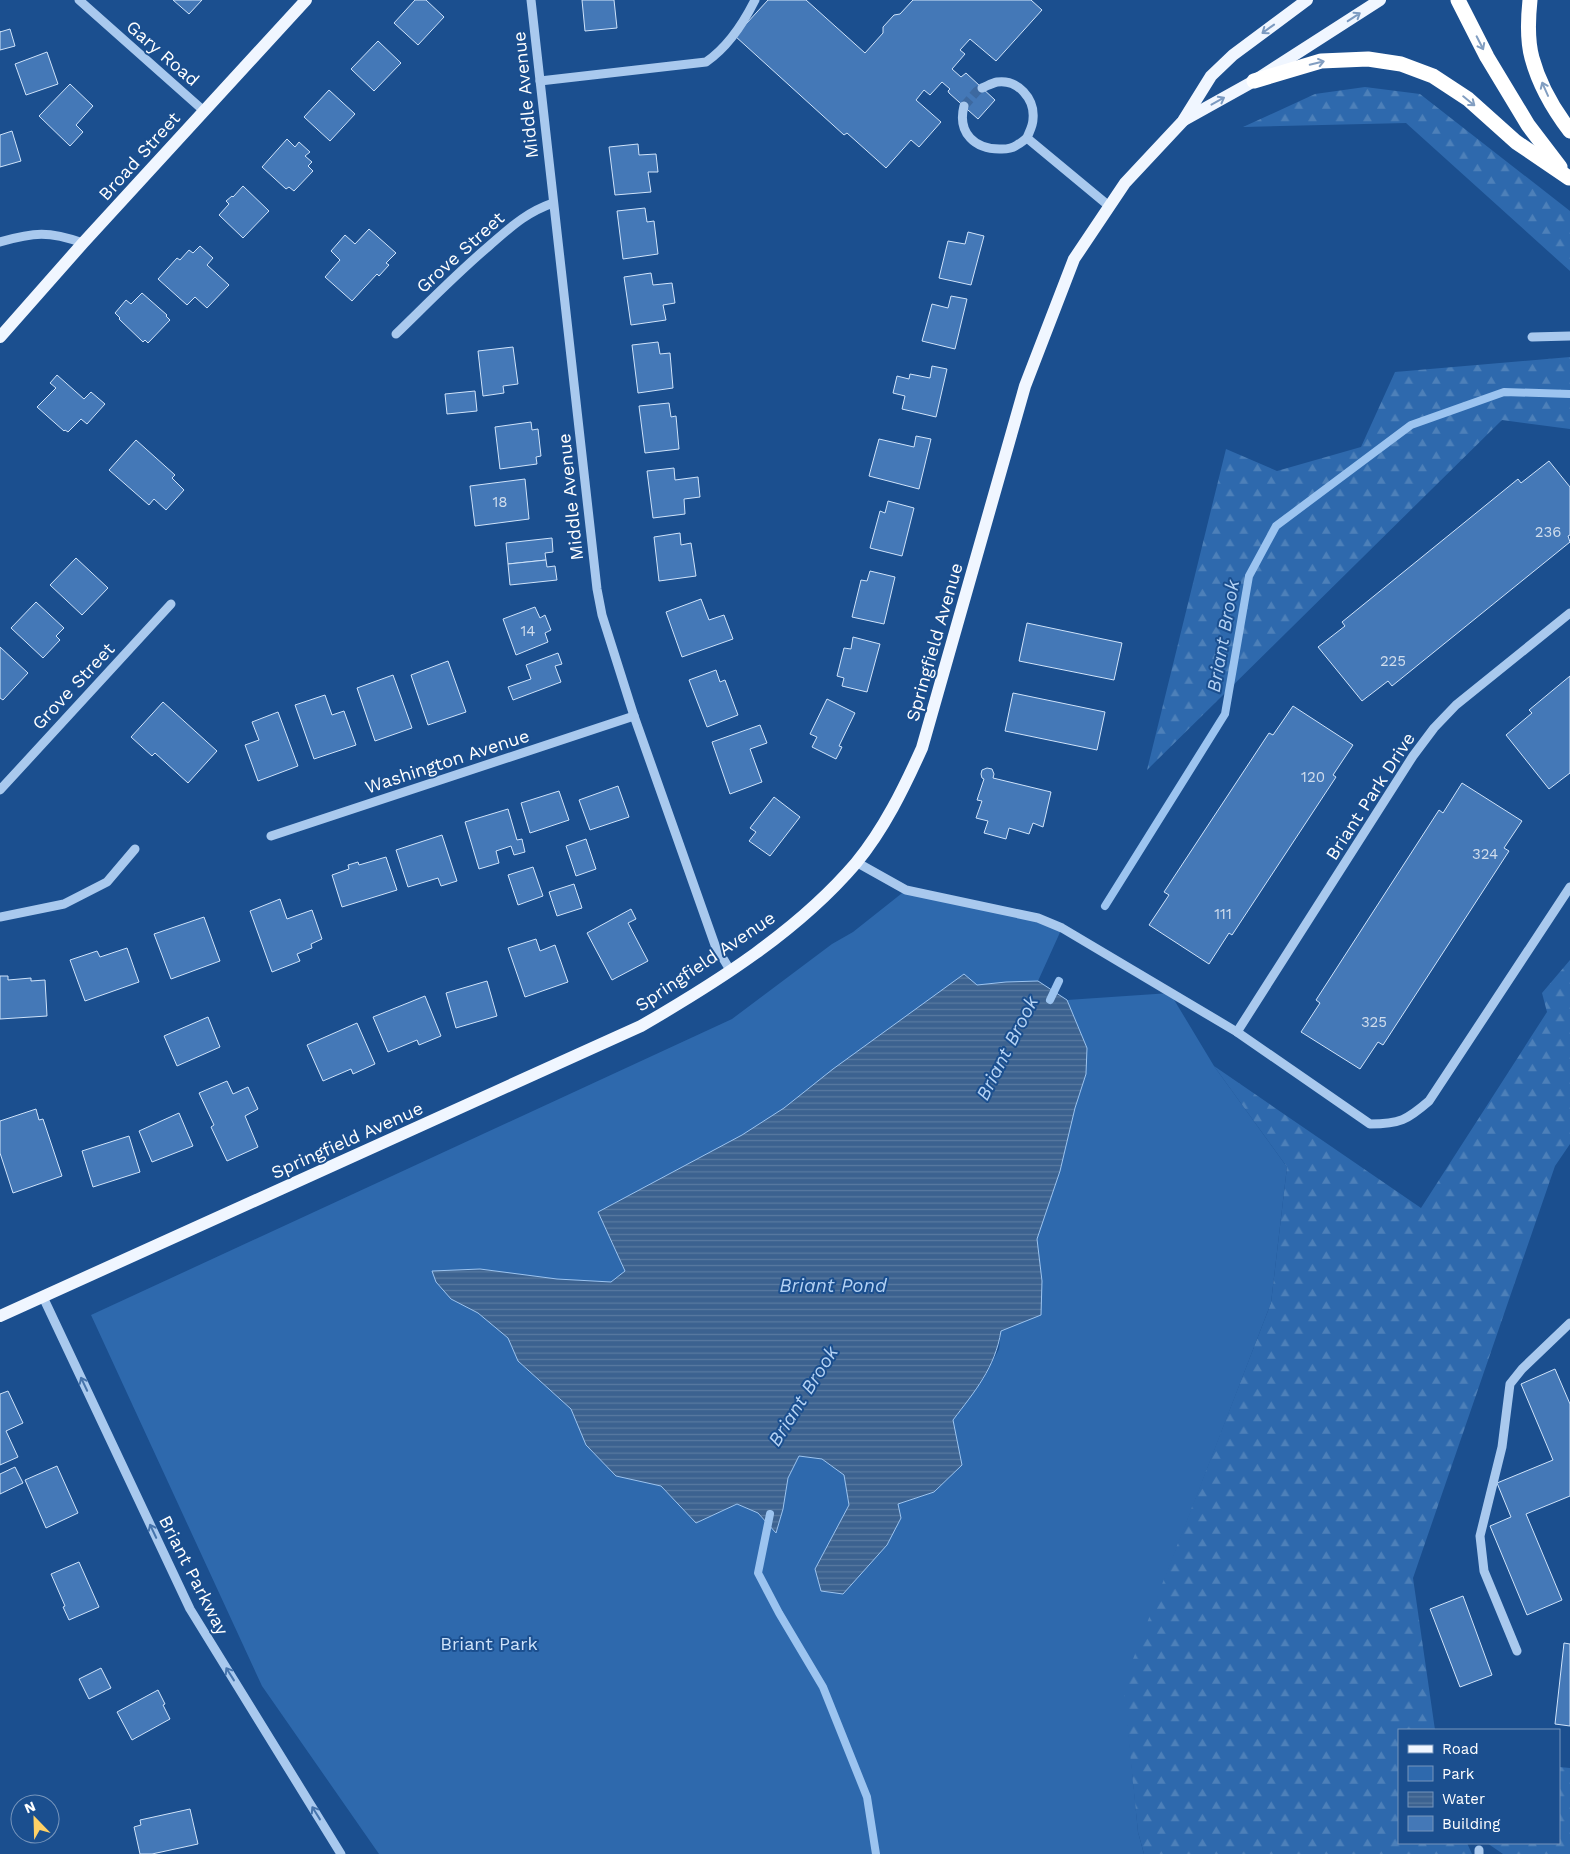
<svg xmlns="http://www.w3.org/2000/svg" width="1570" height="1854" font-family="'Work Sans',sans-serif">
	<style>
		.green { fill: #2e69ad }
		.forest { fill: url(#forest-firs) }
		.water { fill: url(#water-rules); stroke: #9cc4f0 }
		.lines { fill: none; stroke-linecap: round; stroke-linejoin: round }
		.stream { stroke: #9cc4f0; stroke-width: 8 }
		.building { fill: #4478b7; stroke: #cfe3fa }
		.minor-tunnel { stroke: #3d69a0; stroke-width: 9; stroke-dasharray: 9 4.5; stroke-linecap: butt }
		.minor { stroke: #a9c9ee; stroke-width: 9 }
		.major { stroke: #f0f6ff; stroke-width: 12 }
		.highway { stroke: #fff; stroke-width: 15 }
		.oneway { stroke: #7b9ac1 }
		.oneway2 { stroke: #829ec1 }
		.oneway3 { stroke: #4674ac }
		.labels { text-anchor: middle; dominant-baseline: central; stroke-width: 4; stroke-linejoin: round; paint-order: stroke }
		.number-label { font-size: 15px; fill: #d0dded }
		.street-label { font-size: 18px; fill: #fff; stroke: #1b4f8f }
		.park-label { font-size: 18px; fill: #cfe3fa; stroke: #1b4f8f }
		.water-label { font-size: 19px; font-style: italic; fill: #b5d3f5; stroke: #1b4f8f }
	</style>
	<defs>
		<pattern id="forest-firs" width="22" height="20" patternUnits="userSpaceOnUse" patternTransform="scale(1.25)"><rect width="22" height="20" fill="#2e69ad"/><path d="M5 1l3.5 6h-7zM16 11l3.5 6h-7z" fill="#4d80b9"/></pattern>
		<pattern id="water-rules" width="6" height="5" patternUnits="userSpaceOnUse" patternTransform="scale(1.25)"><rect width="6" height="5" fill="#3c6290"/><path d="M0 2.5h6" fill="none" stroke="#597aa1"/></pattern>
	</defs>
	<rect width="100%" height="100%" fill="#1b4f8f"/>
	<path class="green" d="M 906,890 L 1062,928 L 1038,981 L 1006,982 L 977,985 L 963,975 L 833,1069 L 784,1108 L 742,1135 L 598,1212 L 625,1271 L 611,1282 L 557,1279 L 480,1269 L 432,1271 L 451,1299 L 478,1313 L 508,1338 L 518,1361 L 571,1409 L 586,1445 L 616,1476 L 661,1486 L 696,1523 L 737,1504 L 758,1513 L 776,1533 L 783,1509 L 788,1478 L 799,1456 L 822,1459 L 844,1475 L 849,1505 L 815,1569 L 898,1504 L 934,1492 L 953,1420 L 984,1378 L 999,1349 L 1001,1331 L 1042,1281 L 1037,1239 L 1060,1171 L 1075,1108 L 1086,1074 L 1087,1048 L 1067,1000 L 1170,993 L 1214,1066 L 1287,1167 L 1271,1303 L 1124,1685 L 1138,1832 L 1144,1854 L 379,1854 L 262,1686 L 91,1315 L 732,1019 L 832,944 L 853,932 Z"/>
	<g class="forest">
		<path d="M 1365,87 L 1420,94 L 1570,211 L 1570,271 L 1406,123 L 1243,127 L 1315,94 Z"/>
		<path d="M 1570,357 L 1570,429 L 1502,420 L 1147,770 L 1226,449 L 1277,471 L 1361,447 L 1395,372 Z"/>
		<path d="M 1570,960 L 1570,1144 L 1555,1166 L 1413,1578 L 1435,1730 L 1399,1730 L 1399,1843 L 1467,1843 L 1472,1854 L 1144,1854 L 1138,1832 L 1123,1685 L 1271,1303 L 1287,1167 L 1214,1066 L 1421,1208 L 1547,1012 L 1542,993 Z"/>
		<path d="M 1559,1767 L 1570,1768 L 1570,1854 L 1503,1854 L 1487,1843 L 1559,1843 Z"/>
	</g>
	<path class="water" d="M 964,974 L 977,985 L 1006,982 L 1038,981 L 1067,1000 L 1087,1048 L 1086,1074 L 1075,1108 L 1060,1171 L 1037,1239 L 1042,1281 L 1041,1315 L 1001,1331 C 995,1368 975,1391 953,1420 L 962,1465 L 934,1492 L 898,1504 L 901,1518 L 887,1545 L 843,1594 L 821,1591 L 815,1569 L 849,1505 L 844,1475 L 822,1459 L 799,1456 L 788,1478 L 783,1509 L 776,1533 L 758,1513 L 737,1504 L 696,1523 L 661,1486 L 616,1476 L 586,1445 L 571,1409 L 518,1361 L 508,1338 L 478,1313 L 451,1299 L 436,1282 L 432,1271 L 480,1269 L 557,1279 L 611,1282 L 625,1271 L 598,1212 L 742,1135 L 784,1108 L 833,1069 Z"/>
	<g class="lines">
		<g class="stream">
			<path d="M 1105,906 L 1225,714 L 1249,576 L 1276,526 L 1411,425 L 1504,392 L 1570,394"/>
			<path d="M 1050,1000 L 1059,981"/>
			<path d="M 770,1514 L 758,1573 L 779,1613 L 823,1687 L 867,1797 L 876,1854"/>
		</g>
	</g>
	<g class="building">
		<path d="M 173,0 L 202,0 L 189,14 Z"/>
		<path d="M 415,0 L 426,0 L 444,17 L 418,45 L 394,23 Z"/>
		<path d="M 582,0 L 614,0 L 617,28 L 585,31 Z"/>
		<path d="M 768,0 L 806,0 L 865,53 L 883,33 L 883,27 L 894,15 L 900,14 L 913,0 L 1031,0 L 1042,10 L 996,61 L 970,39 L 960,50 L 965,54 L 952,69 L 961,77 L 966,73 L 995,100 L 978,119 L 949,93 L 948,91 L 950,89 L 942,82 L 930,95 L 924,90 L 916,100 L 941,122 L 919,147 L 911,140 L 886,168 L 847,133 L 844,135 L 735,36 Z"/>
		<path d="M 10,29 L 15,46 L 0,50 L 0,31 L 0,32 Z"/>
		<path d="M 378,41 L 401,63 L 374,91 L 351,69 Z"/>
		<path d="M 47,52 L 58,84 L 26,95 L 15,64 Z"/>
		<path d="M 70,84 L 93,106 L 76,125 L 83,132 L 70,146 L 39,116 Z"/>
		<path d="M 329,90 L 355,114 L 330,141 L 304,117 Z"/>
		<path d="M 12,131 L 21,161 L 0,167 L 0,135 Z"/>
		<path d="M 287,139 L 295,147 L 299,142 L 310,152 L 305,156 L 312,162 L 308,166 L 313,171 L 294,191 L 289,187 L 286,189 L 262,167 Z"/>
		<path d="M 638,144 L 639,155 L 656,154 L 658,172 L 648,172 L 651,192 L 615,195 L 609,147 Z"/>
		<path d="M 243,186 L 269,211 L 243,238 L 219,215 L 229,204 L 226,201 L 232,196 L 233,197 Z"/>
		<path d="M 645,208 L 647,222 L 654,221 L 658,254 L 623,259 L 617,211 Z"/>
		<path d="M 369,229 L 396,253 L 386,263 L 389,265 L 379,276 L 377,274 L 352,301 L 325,277 L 340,260 L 331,251 L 345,235 L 355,244 Z"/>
		<path d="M 968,232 L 984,236 L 971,285 L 939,278 L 948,241 L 965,244 Z"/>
		<path d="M 200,246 L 213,258 L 207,265 L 229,285 L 207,308 L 195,297 L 187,305 L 158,279 L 177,258 L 180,260 L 189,250 L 193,253 Z"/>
		<path d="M 651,273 L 653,285 L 672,283 L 675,303 L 663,305 L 666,320 L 631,325 L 624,277 Z"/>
		<path d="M 142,293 L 167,315 L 166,316 L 170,320 L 148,343 L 145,340 L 143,342 L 119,319 L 120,318 L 115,313 L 126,300 L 131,304 Z"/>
		<path d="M 951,296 L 967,299 L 955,349 L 922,341 L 932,304 L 948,308 Z"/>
		<path d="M 658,342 L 660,354 L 670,353 L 673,388 L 638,393 L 632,345 Z"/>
		<path d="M 513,347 L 518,384 L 503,386 L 504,393 L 483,396 L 478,351 Z"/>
		<path d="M 932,366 L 947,369 L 936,417 L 902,409 L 905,396 L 893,393 L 897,376 L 909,379 L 910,374 L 930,378 Z"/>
		<path d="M 57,375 L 84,399 L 91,392 L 105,404 L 87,424 L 81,419 L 68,432 L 65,430 L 64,431 L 37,407 L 56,388 L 50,383 Z"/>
		<path d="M 475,391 L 477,411 L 447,414 L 445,394 Z"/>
		<path d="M 669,403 L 671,417 L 676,416 L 679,449 L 645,453 L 639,406 Z"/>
		<path d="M 531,422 L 532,430 L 538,429 L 541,456 L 536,457 L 537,464 L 500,469 L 495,427 Z"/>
		<path d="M 916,436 L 931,439 L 919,489 L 869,476 L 879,439 L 914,447 Z"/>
		<path d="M 136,440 L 175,475 L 172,478 L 184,490 L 166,510 L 154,499 L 149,505 L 109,470 Z"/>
		<path d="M 1549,461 L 1570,487 L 1570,535 L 1568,536 L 1570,542 L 1392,686 L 1388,681 L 1362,701 L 1318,647 L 1345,626 L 1342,622 L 1518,479 L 1521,483 Z"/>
		<path d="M 674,468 L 675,480 L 698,477 L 700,497 L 684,499 L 685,514 L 653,518 L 647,471 Z"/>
		<path d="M 525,479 L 529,519 L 475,526 L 470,486 Z"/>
		<path d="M 888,501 L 914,508 L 902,556 L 870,548 L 880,511 L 885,513 Z"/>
		<path d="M 680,533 L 681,545 L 691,543 L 696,576 L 659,581 L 654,537 Z"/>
		<path d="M 552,538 L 553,552 L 545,553 L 546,560 L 508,564 L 506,543 Z"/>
		<path d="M 76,558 L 108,588 L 82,615 L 50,585 Z"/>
		<path d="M 546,560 L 547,567 L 555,566 L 557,580 L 510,585 L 508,564 Z"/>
		<path d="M 870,571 L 895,577 L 884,624 L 852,617 L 861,580 L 867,581 Z"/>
		<path d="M 701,599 L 709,620 L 724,615 L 733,639 L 682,657 L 666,612 Z"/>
		<path d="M 36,602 L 64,628 L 56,636 L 60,640 L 43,658 L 11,628 Z"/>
		<path d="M 535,607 L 540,618 L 545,615 L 551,630 L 545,633 L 548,642 L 516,655 L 503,619 Z"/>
		<path d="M 1027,623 L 1122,643 L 1114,680 L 1019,661 Z"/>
		<path d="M 853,637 L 880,644 L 867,692 L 842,686 L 844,678 L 837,676 L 844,648 L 851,649 Z"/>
		<path d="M 0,647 L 28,673 L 3,700 L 0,698 Z"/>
		<path d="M 558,653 L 562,664 L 555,666 L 561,682 L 513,700 L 508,687 L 531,679 L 526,665 Z"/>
		<path d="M 448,661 L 466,712 L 428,725 L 411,675 Z"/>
		<path d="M 716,670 L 720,682 L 725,680 L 738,715 L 707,727 L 689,680 Z"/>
		<path d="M 393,675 L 412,728 L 375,741 L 357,688 Z"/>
		<path d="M 1570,676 L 1570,773 L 1549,789 L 1506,735 L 1532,713 L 1529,710 Z"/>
		<path d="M 1013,693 L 1105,712 L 1097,750 L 1005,731 Z"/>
		<path d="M 325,695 L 332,715 L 344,711 L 356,745 L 314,759 L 295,705 Z"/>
		<path d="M 827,699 L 855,713 L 839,746 L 842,747 L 836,759 L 812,747 L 817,737 L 810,734 Z"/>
		<path d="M 163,702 L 217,751 L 188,783 L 155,753 L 152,756 L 131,737 Z"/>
		<path d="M 1293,706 L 1353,745 L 1333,775 L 1336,777 L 1232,935 L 1229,933 L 1209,964 L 1149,925 L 1169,895 L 1164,892 L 1269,733 L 1273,735 Z"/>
		<path d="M 278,712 L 298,766 L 258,781 L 245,745 L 259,740 L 252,722 Z"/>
		<path d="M 760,725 L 767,743 L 750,749 L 762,782 L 730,794 L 712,742 Z"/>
		<path d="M 987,768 L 992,769 L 994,774 L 993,778 L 1051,792 L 1043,827 L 1033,823 L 1029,834 L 1009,828 L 1006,839 L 984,833 L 988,821 L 976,818 L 982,801 L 977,800 L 984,779 L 982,778 L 981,774 L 982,770 Z"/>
		<path d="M 1462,783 L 1522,821 L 1504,848 L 1509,851 L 1383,1045 L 1378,1042 L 1360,1069 L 1301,1032 L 1320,1003 L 1316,1000 L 1439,810 L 1443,813 Z"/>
		<path d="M 618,786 L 629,817 L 590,830 L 579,800 Z"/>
		<path d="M 559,791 L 569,820 L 530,833 L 521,803 Z"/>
		<path d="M 774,797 L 800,817 L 770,856 L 749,841 L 756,832 L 750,828 Z"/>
		<path d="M 508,809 L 517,840 L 522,839 L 525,852 L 514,855 L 511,846 L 496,851 L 499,863 L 479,869 L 465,822 Z"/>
		<path d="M 442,835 L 457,881 L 441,886 L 438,878 L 408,887 L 396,850 Z"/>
		<path d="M 586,839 L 596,869 L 576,876 L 566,846 Z"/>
		<path d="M 386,857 L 397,890 L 342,907 L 332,875 L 349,869 L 348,865 L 358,862 L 359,865 Z"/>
		<path d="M 533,867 L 543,896 L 518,905 L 508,875 Z"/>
		<path d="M 574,884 L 582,908 L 557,916 L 549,892 Z"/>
		<path d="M 280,899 L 287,919 L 312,910 L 322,939 L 311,944 L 312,948 L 297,954 L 300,961 L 272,972 L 250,911 Z"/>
		<path d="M 631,909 L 636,919 L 628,923 L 648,961 L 612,980 L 587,933 Z"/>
		<path d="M 204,917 L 220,961 L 171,979 L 154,934 Z"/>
		<path d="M 536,939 L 540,951 L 555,945 L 568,982 L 525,997 L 508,948 Z"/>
		<path d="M 127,948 L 139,982 L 85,1001 L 70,960 L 97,951 L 100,957 Z"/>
		<path d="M 0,976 L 8,976 L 8,980 L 31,978 L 31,981 L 45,980 L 47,1016 L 0,1019 Z"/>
		<path d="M 487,981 L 497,1016 L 456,1028 L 446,993 Z"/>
		<path d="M 425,996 L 441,1036 L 419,1045 L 417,1040 L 388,1052 L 373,1017 Z"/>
		<path d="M 208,1017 L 220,1047 L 177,1066 L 164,1036 Z"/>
		<path d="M 357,1023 L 375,1064 L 353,1074 L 351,1069 L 323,1081 L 307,1045 Z"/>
		<path d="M 227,1081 L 233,1094 L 248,1087 L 258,1109 L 245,1116 L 258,1147 L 227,1161 L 211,1127 L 214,1125 L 199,1093 Z"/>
		<path d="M 36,1109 L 39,1120 L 43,1119 L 62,1176 L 13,1193 L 0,1153 L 0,1121 Z"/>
		<path d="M 179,1113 L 193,1146 L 152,1162 L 139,1131 Z"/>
		<path d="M 129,1136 L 140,1172 L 93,1187 L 82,1151 Z"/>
		<path d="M 1555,1369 L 1570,1404 L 1570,1496 L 1526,1514 L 1562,1600 L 1527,1615 L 1490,1526 L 1511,1517 L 1497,1483 L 1553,1460 L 1521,1384 Z"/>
		<path d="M 8,1391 L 23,1423 L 6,1431 L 18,1457 L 0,1465 L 0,1394 Z"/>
		<path d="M 57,1466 L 78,1513 L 46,1528 L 25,1480 Z"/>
		<path d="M 15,1467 L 23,1483 L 0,1494 L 0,1474 Z"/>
		<path d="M 79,1562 L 99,1607 L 69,1620 L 63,1607 L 65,1606 L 51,1574 Z"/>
		<path d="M 1463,1596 L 1492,1675 L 1460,1687 L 1430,1609 Z"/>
		<path d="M 1564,1643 L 1570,1644 L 1570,1726 L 1555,1724 Z"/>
		<path d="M 101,1668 L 111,1688 L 89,1699 L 79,1679 Z"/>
		<path d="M 158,1690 L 165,1704 L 163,1705 L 170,1719 L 132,1740 L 117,1712 Z"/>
		<path d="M 190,1809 L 198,1844 L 152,1854 L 140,1854 L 134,1827 L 141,1825 L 140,1820 Z"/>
	</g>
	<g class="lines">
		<path class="minor-tunnel" d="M 964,106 L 977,91 L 982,88"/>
		<g class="minor">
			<path d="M 79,0 L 204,111"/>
			<path d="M 531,0 L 597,589 L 602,615 L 634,716 L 715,945 L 730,970"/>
			<path d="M 540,81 L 706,62 C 728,47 743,24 755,0"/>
			<path d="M 982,88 C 987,86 992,83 997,82 C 1018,79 1035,99 1033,119 C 1033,126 1029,132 1027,138 L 1109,206"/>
			<path d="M 964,106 C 957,133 975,150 1002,149 C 1007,149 1013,148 1017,145 C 1021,143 1024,140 1027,138"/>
			<path d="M 0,242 C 34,232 49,231 83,243"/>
			<path d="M 396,334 C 427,304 457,273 489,246 C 511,227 525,213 553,203"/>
			<path d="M 1532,337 L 1570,336"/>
			<path d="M 0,790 L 171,604"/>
			<path d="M 271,836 L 634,716"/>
			<path d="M 856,862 L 906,890 L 1038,918 L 1062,928 L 1237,1032 L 1370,1124 C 1400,1124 1407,1120 1429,1101 L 1570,887"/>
			<path d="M 0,917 L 64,904 L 107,882 L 135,849"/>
			<path d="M 1237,1032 L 1413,756 L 1434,728 L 1456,705 L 1570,613"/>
			<path d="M 43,1297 L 190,1609 L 341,1854"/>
			<path d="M 1517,1651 L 1484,1571 L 1480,1536 L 1502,1447 L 1510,1384 L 1522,1369 L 1570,1323"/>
			<path d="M 1479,1854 L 1479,1850"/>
		</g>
		<g class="major">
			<path d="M 1184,120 L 1254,81 L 1380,0"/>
			<path d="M 0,337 L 83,243 L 306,0"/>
			<path d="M 0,1316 L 641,1026 C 717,982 798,931 856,863 C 884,829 904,788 922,748 L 1025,386 L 1074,259 L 1125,183 L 1183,121 L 1211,76 L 1233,55 L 1307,0"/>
		</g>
		<g class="highway">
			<path d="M 1458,0 L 1487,57 L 1528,125 L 1560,167"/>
			<path d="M 1530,0 C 1528,19 1527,40 1532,58 C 1539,84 1554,110 1570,131"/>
			<path d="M 1254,81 L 1321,61 L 1368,59 L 1401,64 L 1433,76 L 1468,99 L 1516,142 L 1569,178"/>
		</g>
	</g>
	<defs><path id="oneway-shaft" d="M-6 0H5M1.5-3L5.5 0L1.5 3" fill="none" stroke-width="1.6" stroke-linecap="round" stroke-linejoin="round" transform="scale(1.25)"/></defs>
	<g class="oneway">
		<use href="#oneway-shaft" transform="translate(1354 17) rotate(-33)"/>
		<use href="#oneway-shaft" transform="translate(1268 29) rotate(144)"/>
		<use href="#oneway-shaft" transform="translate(1218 101) rotate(-29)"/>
	</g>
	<g class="oneway2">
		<use href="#oneway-shaft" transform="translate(1480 43) rotate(63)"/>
		<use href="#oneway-shaft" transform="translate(1317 63) rotate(-13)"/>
		<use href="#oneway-shaft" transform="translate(1545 89) rotate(-114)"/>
		<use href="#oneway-shaft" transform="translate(1469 101) rotate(39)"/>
	</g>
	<g class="oneway3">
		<use href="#oneway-shaft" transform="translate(84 1384) rotate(-115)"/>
		<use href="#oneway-shaft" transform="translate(153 1531) rotate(-115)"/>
		<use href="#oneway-shaft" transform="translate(230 1674) rotate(-122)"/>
		<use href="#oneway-shaft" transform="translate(316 1813) rotate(-122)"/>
	</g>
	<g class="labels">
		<g class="number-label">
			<text x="500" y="502">18</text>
			<text x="1548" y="532">236</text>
			<text x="528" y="631">14</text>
			<text x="1393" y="661">225</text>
			<text x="1313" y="777">120</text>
			<text x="1485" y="854">324</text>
			<text x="1223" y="914">111</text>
			<text x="1374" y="1022">325</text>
		</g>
		<g class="street-label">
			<text transform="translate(163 53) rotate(41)">Gary Road</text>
			<text transform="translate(525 95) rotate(-96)">Middle Avenue</text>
			<text transform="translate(139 156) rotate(-48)">Broad Street</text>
			<text transform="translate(460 252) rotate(-42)">Grove Street</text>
			<text transform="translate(570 497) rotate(-96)">Middle Avenue</text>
			<text transform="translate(934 642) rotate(-74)">Springfield Avenue</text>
			<text transform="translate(73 686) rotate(-47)">Grove Street</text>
			<text transform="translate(447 761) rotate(-18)">Washington Avenue</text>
			<text transform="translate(1370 796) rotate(-57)">Briant Park Drive</text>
			<text transform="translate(705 961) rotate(-34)">Springfield Avenue</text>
			<text transform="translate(347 1140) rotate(-24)">Springfield Avenue</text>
			<text transform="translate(194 1575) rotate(63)">Briant Parkway</text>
		</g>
		<g class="park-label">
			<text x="489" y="1643">Briant Park</text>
		</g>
		<g class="water-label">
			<text transform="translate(1223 636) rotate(-80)">Briant Brook</text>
			<text transform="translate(1007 1048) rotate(-63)">Briant Brook</text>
			<text x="833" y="1285">Briant Pond</text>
			<text transform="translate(803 1396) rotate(-58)">Briant Brook</text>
		</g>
	</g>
	<rect x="1398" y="1729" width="162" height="115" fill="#1b4f8f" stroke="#7695bc"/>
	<rect x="1408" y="1745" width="25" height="8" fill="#f0f6ff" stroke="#7695bc"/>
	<text x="1442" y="1754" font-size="15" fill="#ffffff">Road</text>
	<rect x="1408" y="1766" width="25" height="15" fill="#2e69ad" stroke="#7695bc"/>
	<text x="1442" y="1779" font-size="15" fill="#ffffff">Park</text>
	<rect x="1408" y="1792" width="25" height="15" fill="url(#water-rules)" stroke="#7695bc"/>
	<text x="1442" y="1804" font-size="15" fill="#ffffff">Water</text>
	<rect x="1408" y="1816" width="25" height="15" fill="#4478b7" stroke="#7695bc"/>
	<text x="1442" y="1829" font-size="15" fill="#ffffff">Building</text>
	<g transform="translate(35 1819) rotate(337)"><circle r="24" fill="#1b4f8f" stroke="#7695bc"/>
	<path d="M0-4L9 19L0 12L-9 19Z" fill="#ffd166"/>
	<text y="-8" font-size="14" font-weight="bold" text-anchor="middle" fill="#ffffff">N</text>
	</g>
</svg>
